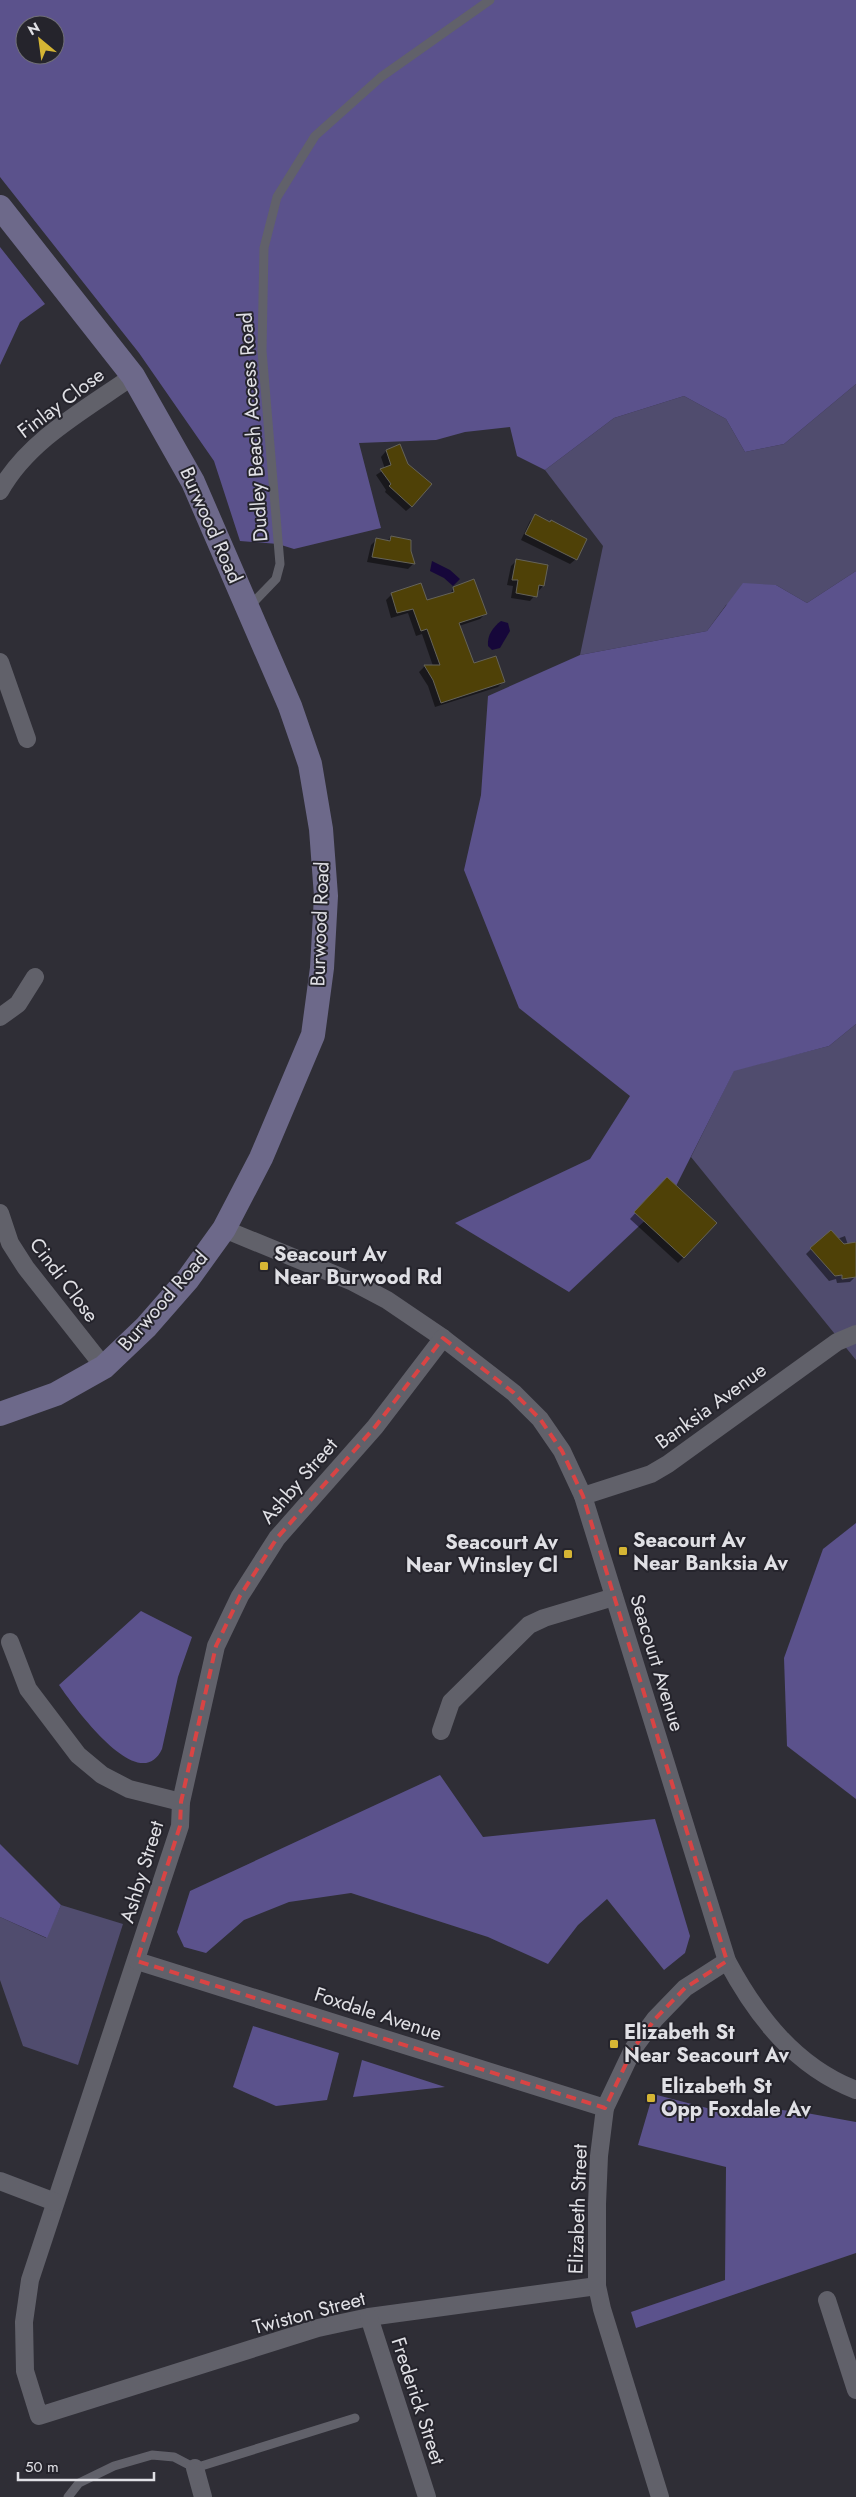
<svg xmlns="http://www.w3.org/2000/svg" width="856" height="2497" font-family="Jost,sans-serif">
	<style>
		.green { fill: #504c6e }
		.forest { fill: #5b528c; fill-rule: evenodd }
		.water { fill: #16073a }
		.shadow { fill: #0007 }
		.building { fill: #4f4107; stroke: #656359 }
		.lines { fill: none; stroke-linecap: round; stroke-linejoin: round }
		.service { stroke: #61616a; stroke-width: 9 }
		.minor { stroke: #61616a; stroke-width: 18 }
		.secondary { stroke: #6d698a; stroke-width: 24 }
		.marked { fill: none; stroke: #d84444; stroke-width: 4; stroke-dasharray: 10 6; stroke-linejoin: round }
		.poi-dot { fill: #d5b534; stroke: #25242c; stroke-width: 2 }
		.labels { text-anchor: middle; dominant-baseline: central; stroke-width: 4; stroke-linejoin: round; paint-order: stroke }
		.street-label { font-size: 20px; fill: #e0e0e5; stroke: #25242c }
		.poi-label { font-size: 20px; font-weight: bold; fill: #e0e0e5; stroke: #25242c; text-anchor: start }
	</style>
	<rect width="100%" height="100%" fill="#2f2e36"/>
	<g class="green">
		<path d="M 856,384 L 856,571 L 807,603 L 776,585 L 726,605 L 707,631 L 580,655 L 603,546 L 545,470 L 614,418 L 684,396 L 726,419 L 745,452 L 784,444 Z"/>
		<path d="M 856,1024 L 856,1360 L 691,1157 L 734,1070 L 829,1046 Z"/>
		<path d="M 61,1905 L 123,1924 L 78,2065 L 23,2046 L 0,1980 L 0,1917 L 46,1938 Z"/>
	</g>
	<g class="forest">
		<path d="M 0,0 L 856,0 L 856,384 L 784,444 L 745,452 L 726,419 L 684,396 L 614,418 L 545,470 L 517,456 L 510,427 L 465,432 L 436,440 L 359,443 L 381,528 L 294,549 L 278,544 L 240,541 L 214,461 L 139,353 L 0,177 ZM 25,25 L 55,25 L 55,55 L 25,55 Z"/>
		<path d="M 0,247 L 45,304 L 20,322 L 0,365 Z"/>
		<path d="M 856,571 L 856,1024 L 829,1046 L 734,1071 L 671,1196 L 569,1292 L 455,1223 L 590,1159 L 630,1096 L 519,1008 L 464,870 L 481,795 L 488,696 L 580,655 L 707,631 L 743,583 L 776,585 L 807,603 Z"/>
		<path d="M 856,1523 L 856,1799 L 787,1746 L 784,1658 L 823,1549 Z"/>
		<path d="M 141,1611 L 192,1637 L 178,1677 L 162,1749 C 139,1798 73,1705 59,1685 Z"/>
		<path d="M 440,1775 L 483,1837 L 655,1819 L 690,1936 L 685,1953 L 664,1970 L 607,1899 L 578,1925 L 548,1964 L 488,1937 L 351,1893 L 289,1902 L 244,1920 L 206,1953 L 184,1947 L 177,1932 L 190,1891 Z"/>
		<path d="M 0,1844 L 61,1905 L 47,1938 L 0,1917 Z"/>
		<path d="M 253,2026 L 339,2053 L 327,2100 L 276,2106 L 233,2087 Z"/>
		<path d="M 362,2060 L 445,2087 L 353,2097 Z"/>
		<path d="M 653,2094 L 734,2115 L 744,2106 L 801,2112 L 856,2122 L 856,2253 L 636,2328 L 631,2312 L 725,2280 L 726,2167 L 638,2145 Z"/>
	</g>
	<g class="water">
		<path d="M 432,561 L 450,570 L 460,579 L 453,586 L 444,578 L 430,571 Z"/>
		<path d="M 501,621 L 508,623 L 510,631 L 500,648 L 492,650 L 488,646 C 487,635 493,627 501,621 Z"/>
	</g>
	<g class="shadow">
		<path d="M 400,446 L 412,506 L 406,511 L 385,492 L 386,490 L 376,475 L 385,469 L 381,457 L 386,451 Z"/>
		<path d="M 535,516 L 563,527 L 576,559 L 570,564 L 521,540 L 530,521 Z"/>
		<path d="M 391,537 L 409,552 L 413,564 L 408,569 L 367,562 L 371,545 L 376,540 L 386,542 Z"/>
		<path d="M 516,561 L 546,566 L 543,586 L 530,601 L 511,598 L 513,586 L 507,585 L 511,566 Z"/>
		<path d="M 420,584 L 426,602 L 449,595 L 454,588 L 485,614 L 480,619 L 459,626 L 473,665 L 503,682 L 498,687 L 435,707 L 428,686 L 419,672 L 424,667 L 433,666 L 422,634 L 416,636 L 408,613 L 391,618 L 386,600 L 391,595 Z"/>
		<path d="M 661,1184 L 684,1257 L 678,1263 L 630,1219 Z"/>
		<path d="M 845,1236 L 850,1251 L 856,1241 L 856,1276 L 850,1282 L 837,1283 L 836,1279 L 829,1281 L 806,1254 L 811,1249 Z"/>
	</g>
	<g class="building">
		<path d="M 400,444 L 408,464 L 432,484 L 412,507 L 389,486 L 391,484 L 380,469 L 391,465 L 386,450 Z"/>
		<path d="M 535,514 L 550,522 L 551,520 L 587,539 L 577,560 L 525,534 Z"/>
		<path d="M 391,536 L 411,540 L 411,551 L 415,564 L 372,557 L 376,538 L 390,541 Z"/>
		<path d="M 516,559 L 548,565 L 544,586 L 539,585 L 537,597 L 516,593 L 518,580 L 512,580 Z"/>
		<path d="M 474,579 L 487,614 L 459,623 L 474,663 L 496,656 L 505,682 L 441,703 L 433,680 L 424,665 L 440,665 L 427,629 L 421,631 L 413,609 L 397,613 L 391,593 L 421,583 L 427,600 L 454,592 L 453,587 Z"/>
		<path d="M 667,1177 L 717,1223 L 684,1258 L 634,1212 Z"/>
		<path d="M 831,1230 L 844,1244 L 856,1242 L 856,1277 L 842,1279 L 842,1275 L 835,1276 L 810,1248 Z"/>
	</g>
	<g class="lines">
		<g class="service">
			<path d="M 250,606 L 276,579 L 280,564 L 262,351 L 264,248 L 277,197 L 315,136 L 381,77 L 490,0"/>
			<path d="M 68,2497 L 79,2483 L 114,2466 L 152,2455 L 174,2457 L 195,2468 L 355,2418"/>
		</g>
		<g class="minor">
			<path d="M 0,491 C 28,440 86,409 133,376"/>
			<path d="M 0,662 L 27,739"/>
			<path d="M 0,1017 L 18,1004 L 35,977"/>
			<path d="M 0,1213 L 10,1243 L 26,1268 L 104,1367"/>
			<path d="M 224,1229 L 353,1282 L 387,1300 L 443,1338 L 514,1393 L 540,1419 L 562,1451 L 583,1496 L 727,1961 C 757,2017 796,2067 856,2090"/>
			<path d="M 443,1338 L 375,1427 L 277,1538 L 240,1596 L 216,1646 L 181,1802 L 180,1826 L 30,2280 L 24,2322 L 25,2371 L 39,2416 L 318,2328 L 369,2317 L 597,2286"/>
			<path d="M 583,1496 L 651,1474 L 668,1464 L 837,1342 L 856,1334"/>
			<path d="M 10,1642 L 28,1689 L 78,1755 L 102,1775 L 129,1789 L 181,1802"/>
			<path d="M 441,1731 L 451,1702 L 529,1625 L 544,1618 L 614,1597"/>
			<path d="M 137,1961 L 605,2108"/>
			<path d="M 0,2181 L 55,2202"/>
			<path d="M 827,2300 L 856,2390"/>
			<path d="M 369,2317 L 427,2497"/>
			<path d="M 195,2468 L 203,2497"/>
			<path d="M 660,2497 L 602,2309 L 597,2286 L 597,2204 L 599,2156 L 605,2108 L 633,2049 L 655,2019 L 685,1988 L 727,1961"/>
		</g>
		<path class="secondary" d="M 0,207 L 133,376 L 193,482 L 290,706 L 310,764 L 321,829 L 326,896 L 322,968 L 313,1035 L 261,1158 L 224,1229 L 188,1279 L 146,1327 L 104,1367 L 56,1394 L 0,1414"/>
	</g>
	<path class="marked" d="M 443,1338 L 514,1393 L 540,1419 L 562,1451 L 583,1496 L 727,1961 L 685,1988 L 655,2019 L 633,2049 L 605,2108 L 137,1961 L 180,1826 L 181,1802 L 216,1646 L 240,1596 L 277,1538 L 375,1427 Z"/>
	<g class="poi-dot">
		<rect x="259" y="1261" width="10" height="10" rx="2.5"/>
		<rect x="618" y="1546" width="10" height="10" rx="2.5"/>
		<rect x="563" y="1549" width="10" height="10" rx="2.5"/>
		<rect x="609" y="2039" width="10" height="10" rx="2.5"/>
		<rect x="646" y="2093" width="10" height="10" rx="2.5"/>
	</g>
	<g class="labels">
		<g class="street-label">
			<text transform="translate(61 403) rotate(-37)">Finlay Close</text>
			<text transform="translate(253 427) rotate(-94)">Dudley Beach Access Road</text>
			<text transform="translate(211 525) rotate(66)">Burwood Road</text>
			<text transform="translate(320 924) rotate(-88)">Burwood Road</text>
			<text transform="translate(64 1280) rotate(53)">Cindi Close</text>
			<text transform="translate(163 1301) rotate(-49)">Burwood Road</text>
			<text transform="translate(711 1406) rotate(-36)">Banksia Avenue</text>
			<text transform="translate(299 1481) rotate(-49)">Ashby Street</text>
			<text transform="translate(657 1663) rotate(73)">Seacourt Avenue</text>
			<text transform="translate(142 1872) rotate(-73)">Ashby Street</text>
			<text transform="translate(378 2014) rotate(18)">Foxdale Avenue</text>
			<text transform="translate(578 2209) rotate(-88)">Elizabeth Street</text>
			<text transform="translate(309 2313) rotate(-15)">Twiston Street</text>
			<text transform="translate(418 2401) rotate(72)">Frederick Street</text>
		</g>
		<g class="poi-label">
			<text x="274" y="1254">Seacourt Av<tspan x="274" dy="23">Near Burwood Rd</tspan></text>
			<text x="633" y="1540">Seacourt Av<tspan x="633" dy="23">Near Banksia Av</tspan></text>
			<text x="558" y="1542" text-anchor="end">Seacourt Av<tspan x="558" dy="23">Near Winsley Cl</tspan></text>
			<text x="624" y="2032">Elizabeth St<tspan x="624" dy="23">Near Seacourt Av</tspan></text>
			<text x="661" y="2086">Elizabeth St<tspan x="661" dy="23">Opp Foxdale Av</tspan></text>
		</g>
	</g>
	<g transform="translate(40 40) rotate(331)"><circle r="24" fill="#25242c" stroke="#706f76"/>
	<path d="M0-4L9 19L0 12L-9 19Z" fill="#d5b534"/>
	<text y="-8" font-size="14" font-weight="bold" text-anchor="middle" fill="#e0e0e5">N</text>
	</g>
	<path d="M18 2472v8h136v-8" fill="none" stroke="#e0e0e5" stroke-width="2.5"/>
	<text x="25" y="2472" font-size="15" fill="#e0e0e5" stroke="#25242c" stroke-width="4" paint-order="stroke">50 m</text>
</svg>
